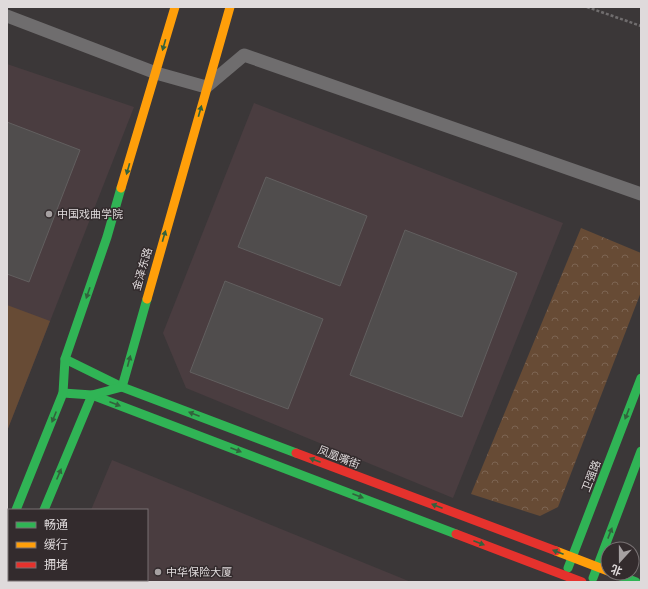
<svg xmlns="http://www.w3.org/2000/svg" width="648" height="589" font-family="'DM Sans','Noto Sans SC',sans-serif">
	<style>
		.built { fill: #4a3d40 }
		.grass { fill: #674b35 }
		.park { fill: url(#park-crowns) }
		.building { fill: #504d4d; stroke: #625f5f }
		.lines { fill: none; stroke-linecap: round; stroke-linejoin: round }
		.path { stroke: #706d6e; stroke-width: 2.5; stroke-dasharray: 3 2; stroke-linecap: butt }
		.street { stroke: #6f6d6e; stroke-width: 13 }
		.fast { stroke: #30b455; stroke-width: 9 }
		.slow { stroke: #ff9f0a; stroke-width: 9 }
		.jam { stroke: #e5322d; stroke-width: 9 }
		.oneway { fill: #32623d }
		.poi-dot { fill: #a6a1a2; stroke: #332b2d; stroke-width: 1.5 }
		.labels { text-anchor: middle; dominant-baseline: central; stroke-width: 3; stroke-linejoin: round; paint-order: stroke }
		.poi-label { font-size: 11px; fill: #dfdadb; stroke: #332b2d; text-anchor: start }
		.street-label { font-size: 11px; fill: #dfdadb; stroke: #332b2d }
	</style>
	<defs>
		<pattern id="park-crowns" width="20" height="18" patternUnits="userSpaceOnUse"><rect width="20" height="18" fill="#674b35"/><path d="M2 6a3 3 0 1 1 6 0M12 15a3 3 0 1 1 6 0" fill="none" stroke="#7c6452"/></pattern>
	</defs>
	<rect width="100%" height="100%" fill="#3b3738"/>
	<g class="built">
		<path d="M 7,64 L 134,107 L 7,431 Z"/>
		<path d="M 254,103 L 563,223 L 453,498 L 186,388 L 163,333 Z"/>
		<path d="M 112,460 L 411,582 L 61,582 L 62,580 L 147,580 L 147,510 L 91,510 Z"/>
	</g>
	<path class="grass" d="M 7,305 L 50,321 L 7,431 Z"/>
	<path class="park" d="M 581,228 L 641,253 L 641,292 L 558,507 L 540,516 L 471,494 Z"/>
	<g class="building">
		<path d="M 7,122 L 80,150 L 29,282 L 7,274 Z"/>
		<path d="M 266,177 L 367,216 L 340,286 L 238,247 Z"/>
		<path d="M 405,230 L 517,273 L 462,417 L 350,375 Z"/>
		<path d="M 225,281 L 323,319 L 288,409 L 190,372 Z"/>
	</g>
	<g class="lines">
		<path class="path" d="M 587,7 L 641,26"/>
		<path class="street" d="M 7,16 L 156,73 L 206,87 L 244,55 L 641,194"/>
		<g class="fast">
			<path d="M 65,359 L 122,387 L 296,453"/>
			<path d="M 63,393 L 92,395 L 456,534"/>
			<path d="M 16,510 L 63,393 L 65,359 L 107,237 L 121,188"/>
			<path d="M 44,510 L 92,395 L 122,387 L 147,299"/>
			<path d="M 568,568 L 641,378"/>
			<path d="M 613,573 L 636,582"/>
			<path d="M 593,578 L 641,451"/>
			<path d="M 12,582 L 13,580"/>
		</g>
		<g class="slow">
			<path d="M 121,188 L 175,7"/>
			<path d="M 147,299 L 230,7"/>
			<path d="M 7,531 L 9,526"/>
			<path d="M 556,551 L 608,571"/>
		</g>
		<g class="jam">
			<path d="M 296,453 L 556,551"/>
			<path d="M 456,534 L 582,582"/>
		</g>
	</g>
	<defs><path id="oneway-solid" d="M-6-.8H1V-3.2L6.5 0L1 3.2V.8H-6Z"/></defs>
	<g class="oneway">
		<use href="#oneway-solid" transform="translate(164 45) rotate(106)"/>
		<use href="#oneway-solid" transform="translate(200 111) rotate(-74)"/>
		<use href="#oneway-solid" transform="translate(128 169) rotate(106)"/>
		<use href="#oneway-solid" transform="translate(164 236) rotate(-74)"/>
		<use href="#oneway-solid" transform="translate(88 293) rotate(109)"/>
		<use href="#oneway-solid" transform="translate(129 361) rotate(-75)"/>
		<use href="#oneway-solid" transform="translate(115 404) rotate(21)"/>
		<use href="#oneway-solid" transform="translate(194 414) rotate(-159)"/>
		<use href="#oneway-solid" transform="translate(627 414) rotate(111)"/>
		<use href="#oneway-solid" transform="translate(54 417) rotate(112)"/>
		<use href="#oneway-solid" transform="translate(236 450) rotate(21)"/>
		<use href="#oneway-solid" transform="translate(315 460) rotate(-159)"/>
		<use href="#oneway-solid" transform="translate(59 474) rotate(-67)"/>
		<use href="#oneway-solid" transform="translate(358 496) rotate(21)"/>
		<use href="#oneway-solid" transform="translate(437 506) rotate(-159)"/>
		<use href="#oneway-solid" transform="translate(610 533) rotate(-69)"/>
		<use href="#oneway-solid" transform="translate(479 543) rotate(21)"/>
		<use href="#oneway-solid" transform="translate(558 552) rotate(-159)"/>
	</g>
	<g class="poi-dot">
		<circle cx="49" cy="214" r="4"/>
		<circle cx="158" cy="572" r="4"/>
	</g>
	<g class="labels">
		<g class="poi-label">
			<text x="57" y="214">中国戏曲学院</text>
			<text x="166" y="572">中华保险大厦</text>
		</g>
		<g class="street-label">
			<text transform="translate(142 269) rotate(-74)">金泽东路</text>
			<text transform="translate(339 457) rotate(21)">凤凰嘴街</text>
			<text transform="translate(591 476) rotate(-69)">卫强路</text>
		</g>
	</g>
	<rect width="648" height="589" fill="none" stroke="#dfdadb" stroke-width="16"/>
	<rect x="8" y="509" width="140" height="72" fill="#332b2d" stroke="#787173"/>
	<rect x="16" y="522" width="20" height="6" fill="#30b455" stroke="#787173"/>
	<text x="44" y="529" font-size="12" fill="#dfdadb">畅通</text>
	<rect x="16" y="542" width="20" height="6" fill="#ff9f0a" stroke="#787173"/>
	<text x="44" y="549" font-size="12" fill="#dfdadb">缓行</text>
	<rect x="16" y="562" width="20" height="6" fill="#e5322d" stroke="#787173"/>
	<text x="44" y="569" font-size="12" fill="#dfdadb">拥堵</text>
	<g transform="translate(620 561) rotate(201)"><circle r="19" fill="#332b2d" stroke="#787173"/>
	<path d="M0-3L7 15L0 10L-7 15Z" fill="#a6a1a2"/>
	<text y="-6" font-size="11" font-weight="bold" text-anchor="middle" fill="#dfdadb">北</text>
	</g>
</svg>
